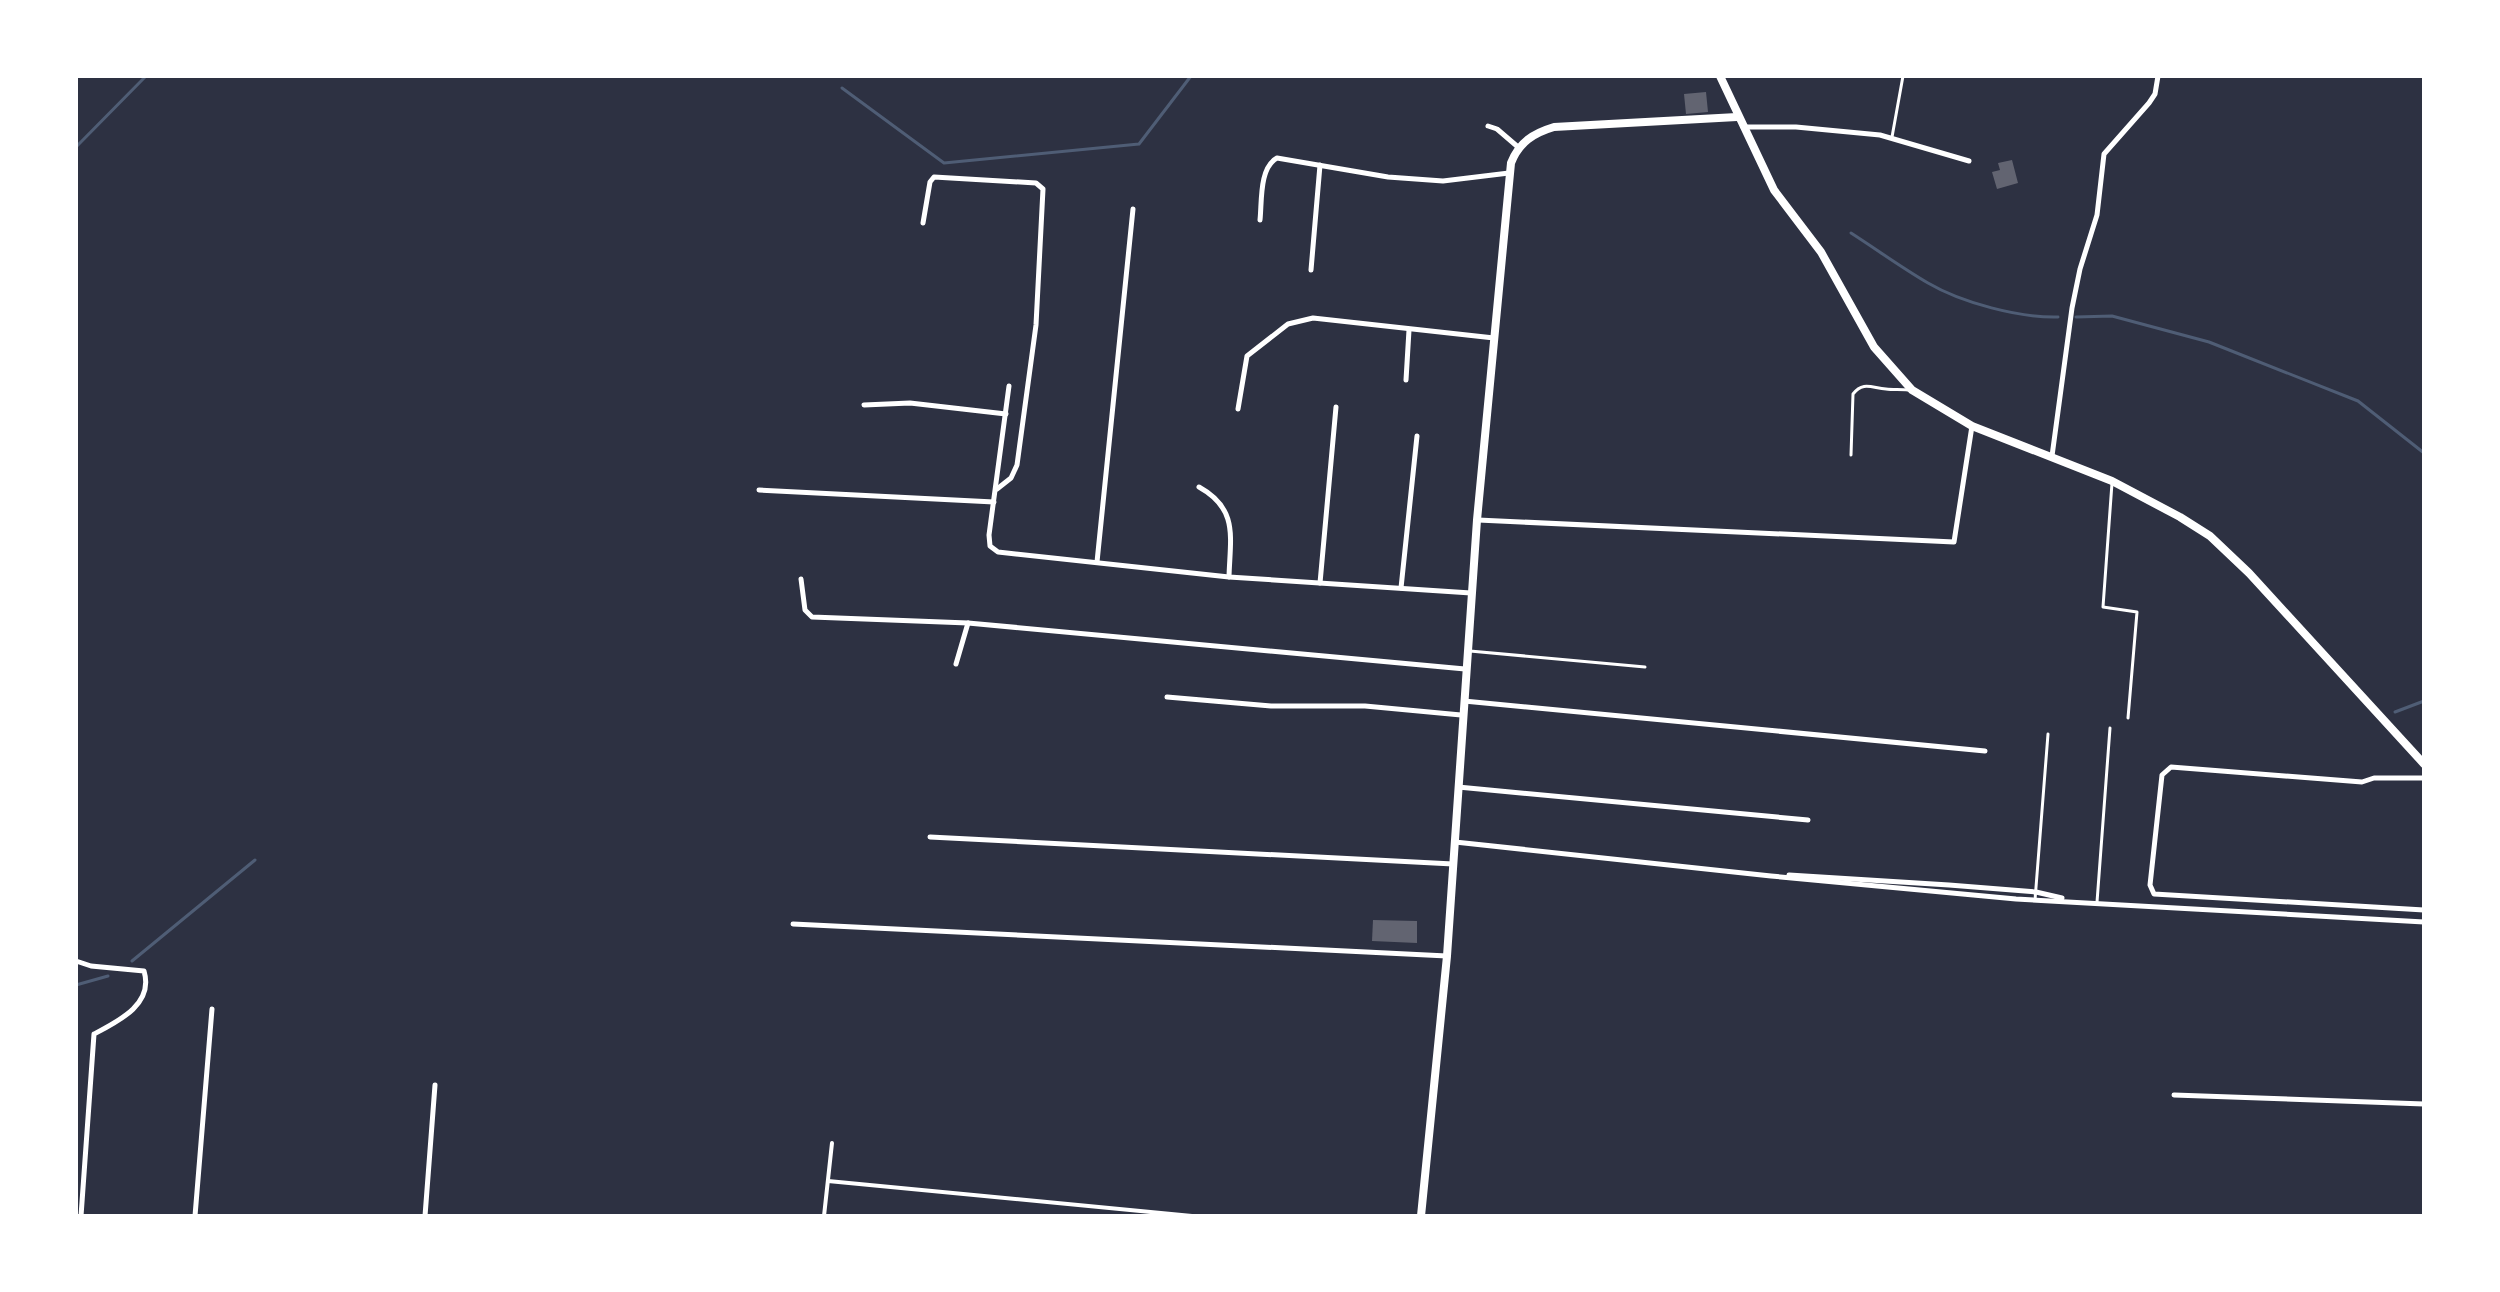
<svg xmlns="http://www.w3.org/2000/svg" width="2500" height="1292" font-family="'Asap Condensed',sans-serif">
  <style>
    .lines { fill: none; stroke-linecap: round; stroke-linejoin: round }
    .stream { stroke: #4f5d75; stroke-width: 3 }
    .building { fill: #626471 }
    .service { stroke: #fff; stroke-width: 3 }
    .pedestrian { stroke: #fff; stroke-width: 4 }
    .minor { stroke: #fff; stroke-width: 5 }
    .secondary { stroke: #fff; stroke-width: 8 }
  </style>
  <rect width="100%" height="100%" fill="#2d3142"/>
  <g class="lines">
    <g class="stream">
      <path d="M842,88L944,163L1139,144L1191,76"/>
      <path d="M76,147L146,76"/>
      <path d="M1851,233C1876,249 1902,268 1928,283C1962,303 2020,318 2058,317"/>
      <path d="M2076,317L2112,316L2209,342L2358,401L2424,453"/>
      <path d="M2395,712L2424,701"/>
      <path d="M132,961L255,860"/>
      <path d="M76,985L108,976"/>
    </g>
  </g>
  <g class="building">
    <path d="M1706,92L1708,112L1686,114L1684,94Z"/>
    <path d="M2012,160L2018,183L1997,189L1992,172L2000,170L1998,163Z"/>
    <path d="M1373,920L1417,921V943L1372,941Z"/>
  </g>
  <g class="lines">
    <g class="service">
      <path d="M1892,137L1903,76"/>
      <path d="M1851,455L1853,394C1863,381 1872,388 1886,389C1893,390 1901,389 1908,390"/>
      <path d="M2112,483L2103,607L2137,612L2128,718"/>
      <path d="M1470,651L1645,667"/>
      <path d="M2035,900L2048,734"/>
      <path d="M2097,902L2110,728"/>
    </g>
    <g class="pedestrian">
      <path d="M828,1181L1192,1216"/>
      <path d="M824,1216L832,1143"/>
    </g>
    <g class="minor">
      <path d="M1488,126L1497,129L1518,147"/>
      <path d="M1743,127H1796L1880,135L1969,161"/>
      <path d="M1260,220C1262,202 1259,168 1277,158L1388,177L1443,181L1509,173"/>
      <path d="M923,223L930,182L934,177L1036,183L1043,189L1036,325L1017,465L1011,478L997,489"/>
      <path d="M1311,270L1320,165"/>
      <path d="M1406,380L1409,330"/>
      <path d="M1009,386L989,535L990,546L998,552L1229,577L1471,593"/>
      <path d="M864,405L910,403L1006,414"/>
      <path d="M1238,409L1247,356L1288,324L1313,318L1494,338"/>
      <path d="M2052,456L2072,308L2080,269L2097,215L2104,154L2149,103L2155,94L2158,76"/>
      <path d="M1199,487C1239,509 1230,538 1229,577"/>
      <path d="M759,490L994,502"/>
      <path d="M1478,520L1954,542L1972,426"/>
      <path d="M1097,562L1133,209"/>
      <path d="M801,579L805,610L812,617L968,623L1465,669"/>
      <path d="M1320,583L1336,407"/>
      <path d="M1401,588L1417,436"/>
      <path d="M956,664L968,623"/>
      <path d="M1167,697L1271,706H1365L1461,715"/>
      <path d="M1464,701L1985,751"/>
      <path d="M2424,778H2374L2362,782L2171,767L2162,775L2150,885L2154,894L2424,910"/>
      <path d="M1458,787L1808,820"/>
      <path d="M930,837L1453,864"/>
      <path d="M1455,842L1771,876L2016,899L2424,922"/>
      <path d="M1789,875L1949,885L2036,892L2062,898"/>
      <path d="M793,924L1447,956"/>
      <path d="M76,961L91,966L144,971C154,1004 119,1021 94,1034L81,1216"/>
      <path d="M2174,1095L2424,1104"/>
      <path d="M195,1216L212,1009"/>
      <path d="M425,1216L435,1085"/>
    </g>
    <g class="secondary">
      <path d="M1720,76L1774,190L1821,252L1874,347L1912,390L1972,426L2112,481L2180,517L2210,536L2249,573L2424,764"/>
      <path d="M1421,1216L1447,956L1477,520L1511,163C1519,142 1534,133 1554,127L1737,117"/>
    </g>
  </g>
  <rect width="2500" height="1292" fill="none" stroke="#ffffff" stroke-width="156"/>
</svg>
